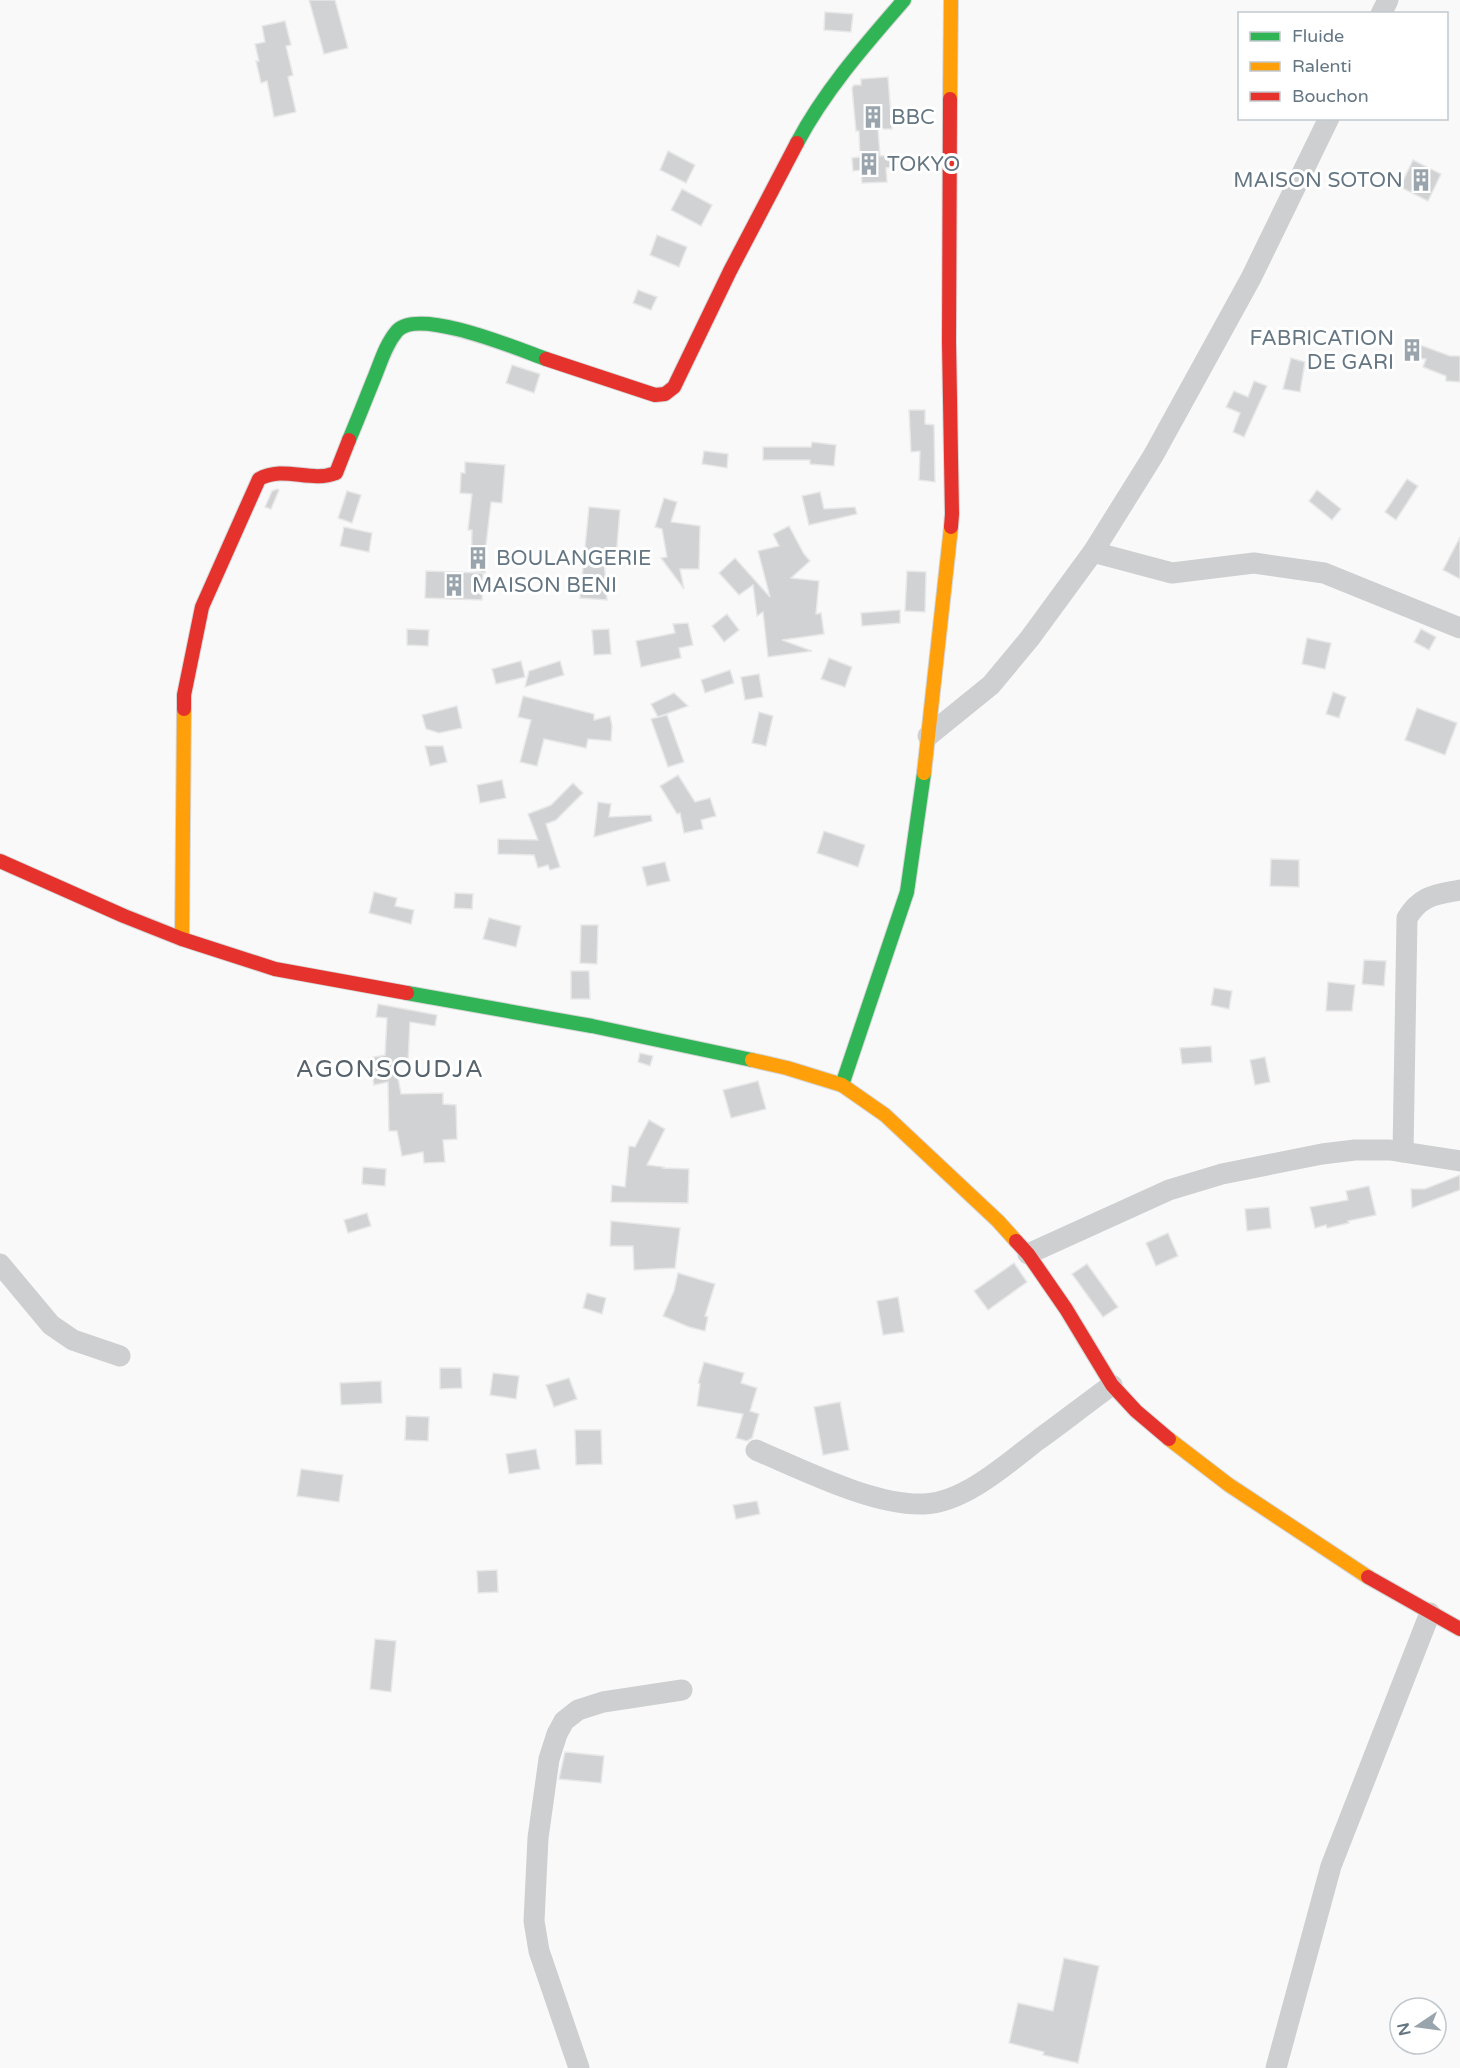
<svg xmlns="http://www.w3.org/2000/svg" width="1460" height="2068" font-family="'Varela Round',sans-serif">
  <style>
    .building { fill: #d0d2d3; stroke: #e8e8e8; stroke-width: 1.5 }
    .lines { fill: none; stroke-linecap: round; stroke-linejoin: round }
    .fast-casing { stroke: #d5d6d7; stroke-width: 16 }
    .slow-casing { stroke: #d5d6d7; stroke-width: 16 }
    .jam-casing { stroke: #d5d6d7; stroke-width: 16 }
    .street { stroke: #cecfd0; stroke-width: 21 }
    .fast { stroke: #30b455; stroke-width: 14 }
    .slow { stroke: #ff9f0a; stroke-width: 14 }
    .jam { stroke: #e5322d; stroke-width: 14 }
    .labels { text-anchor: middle; stroke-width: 6; stroke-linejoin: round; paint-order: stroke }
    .poi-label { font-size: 21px; fill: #657683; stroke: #fff; text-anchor: start }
    .quarter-label { font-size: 24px; letter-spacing: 1.5px; fill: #57646e; stroke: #fff }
  </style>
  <rect width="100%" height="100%" fill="#f9f9f9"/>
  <g class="building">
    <path d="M309,0H335L348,48L324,54Z"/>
    <path d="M825,12L853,14L851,32L824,30Z"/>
    <path d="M285,21L291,45L286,46L293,75L288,77L296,112L274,117L267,81L261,83L256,61H259L255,44L265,42L262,26Z"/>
    <path d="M888,77L892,129H878L880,156L897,155L898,167L886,168L887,182L862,183L861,170L853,171L852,158L860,157L859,131H856L852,88L854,85H861V79Z"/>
    <path d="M668,151L695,165L686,183L660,170Z"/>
    <path d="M1413,160L1441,174L1428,201L1400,187Z"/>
    <path d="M682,189L712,205L701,226L671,210Z"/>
    <path d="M657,235L687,247L679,267L650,255Z"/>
    <path d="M638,290L657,297L651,310L633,303Z"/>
    <path d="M1405,340L1420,342V345L1450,356H1460V382L1446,381V376L1423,367L1426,359L1404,358Z"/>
    <path d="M1291,358L1305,362L1300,392L1283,389Z"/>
    <path d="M512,365L540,374L534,393L506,383Z"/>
    <path d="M1254,381L1267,386L1244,437L1233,432L1240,413L1226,407L1234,391L1248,397Z"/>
    <path d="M909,410H925V424L934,425L935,482L919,480L920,451L911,452Z"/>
    <path d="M812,442L836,445L834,466L810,464V460H763V447H811Z"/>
    <path d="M704,451L728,454L727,468L702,464Z"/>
    <path d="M465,462L505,465L502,503L491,502L486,545L485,573L471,570L472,530H468L472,494L460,493L461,473H465Z"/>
    <path d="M1407,479L1418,486L1396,520L1385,512Z"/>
    <path d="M277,489L279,490L271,509L265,507L272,491Z"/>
    <path d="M1317,490L1341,509L1332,520L1309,501Z"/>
    <path d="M347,491L361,495L352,523L338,518Z"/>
    <path d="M820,492L824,509L855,507L857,514L809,525L802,496Z"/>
    <path d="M664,498L677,502L671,522L700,526L699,569H680L684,589L661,558L667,557L662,529L655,527Z"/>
    <path d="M589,507L620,510L616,557L604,559L607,600L580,598Z"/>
    <path d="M789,526L804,554L810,561L791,578L819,581L816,614L821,613L824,634L782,640L812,651L768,657L763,612L757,616L753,585L739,595L719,573L735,558L770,597L758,551L779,546L773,534Z"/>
    <path d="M344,527L372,533L369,552L340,546Z"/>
    <path d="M1460,537V579L1443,570Z"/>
    <path d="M426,571L483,573L482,600L425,598Z"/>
    <path d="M907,571L926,572L925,612L905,611Z"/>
    <path d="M900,610V623L862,626L861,613Z"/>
    <path d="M727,614L739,630L724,642L712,626Z"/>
    <path d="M688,623L693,645L679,648L681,658L641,667L636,641L675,633L673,624Z"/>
    <path d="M407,629L429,630L428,646L407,645Z"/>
    <path d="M609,629L611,654L594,655L592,630Z"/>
    <path d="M1421,629L1436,637L1429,650L1414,642Z"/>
    <path d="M1307,638L1331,643L1325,669L1302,664Z"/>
    <path d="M829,658L852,667L845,687L821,679Z"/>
    <path d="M521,661L525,677L496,684L492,669Z"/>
    <path d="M560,661L564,675L525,687L529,671Z"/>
    <path d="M730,670L734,683L705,693L701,680Z"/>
    <path d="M759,674L763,697L745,700L741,677Z"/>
    <path d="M1333,692L1346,697L1339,718L1326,714Z"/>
    <path d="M674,693L688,706L658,717L651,704Z"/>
    <path d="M523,696L594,714V720L610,716L612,726L611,741L588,739L586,748L544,739L537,766L520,762L531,720L518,717Z"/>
    <path d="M457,706L462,728L439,733L426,729L422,715Z"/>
    <path d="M1417,708L1457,723L1445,755L1405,740Z"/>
    <path d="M759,712L773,716L766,746L752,743Z"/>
    <path d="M667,715L684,762L668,767L651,719Z"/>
    <path d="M425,746H443L447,762L430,766Z"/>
    <path d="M678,775L695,802L710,798L716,816L701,820L703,829L684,833L680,813L677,814L660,786Z"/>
    <path d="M502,780L506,798L480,803L477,785Z"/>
    <path d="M573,783L583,793L556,820L546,824L560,867L550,870L548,865L538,868L534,855L498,854V839L538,840L528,814L551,805Z"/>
    <path d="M598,802L611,804L609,817L651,815L652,821L594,837Z"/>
    <path d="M824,831L865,845L858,867L817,853Z"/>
    <path d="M1271,859L1299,860V887L1270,886Z"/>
    <path d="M665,862L670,881L647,886L642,867Z"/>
    <path d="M374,892L397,898L395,906L414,910L411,924L369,913Z"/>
    <path d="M455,893L473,894L472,909L454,908Z"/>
    <path d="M489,918L521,926L516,947L483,939Z"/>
    <path d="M581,925H598L597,964L580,963Z"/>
    <path d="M1364,960L1386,961L1384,986L1362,984Z"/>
    <path d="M571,971H589L590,999H571Z"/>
    <path d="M1328,982L1355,985L1352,1011H1326Z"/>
    <path d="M1214,988L1232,991L1229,1009L1211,1005Z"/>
    <path d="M378,1004L437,1015L435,1026L410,1022L408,1062L395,1061L401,1094L443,1093V1104L456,1105L457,1139L443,1140L445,1162L424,1163L423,1152L402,1156L397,1131H389L388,1082L374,1085L369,1058L385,1055L387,1018L376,1017Z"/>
    <path d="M1211,1046L1212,1062L1182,1064L1180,1048Z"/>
    <path d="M640,1053L653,1056L650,1066L638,1062Z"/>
    <path d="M1265,1057L1270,1082L1255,1085L1250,1060Z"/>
    <path d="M758,1081L766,1109L731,1118L723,1090Z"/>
    <path d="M649,1120L665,1129L647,1165L664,1167L663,1168L689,1169L688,1203L611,1202L612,1185L625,1187L629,1146L635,1147Z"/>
    <path d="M363,1167L386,1169L385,1186L362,1184Z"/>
    <path d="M1460,1175V1190L1412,1208L1411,1189H1425Z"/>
    <path d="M1369,1186L1376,1215L1348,1221L1349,1223L1327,1228L1326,1225L1315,1228L1310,1207L1348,1200L1346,1191Z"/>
    <path d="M1269,1207L1271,1228L1247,1231L1245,1209Z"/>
    <path d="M367,1213L371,1226L348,1233L344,1220Z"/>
    <path d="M611,1221L680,1228L675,1268L634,1270L633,1246H610Z"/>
    <path d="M1168,1233L1178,1256L1156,1266L1146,1243Z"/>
    <path d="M1014,1263L1027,1282L988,1310L974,1291Z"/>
    <path d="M1087,1264L1118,1307L1103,1317L1072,1274Z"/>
    <path d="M678,1273L715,1284L705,1316L708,1317L705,1331L689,1327L663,1316L674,1291Z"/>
    <path d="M587,1293L606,1298L602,1314L583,1308Z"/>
    <path d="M898,1297L904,1332L883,1335L877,1301Z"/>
    <path d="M704,1362L744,1373L741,1383L757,1388L750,1411L759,1414L752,1438L747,1441L736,1438L743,1414L697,1406L700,1384L698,1383Z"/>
    <path d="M440,1368H461L462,1388L440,1389Z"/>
    <path d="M493,1373L519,1376L516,1399L490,1395Z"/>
    <path d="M569,1378L577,1399L554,1407L546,1385Z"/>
    <path d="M381,1381L382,1403L341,1405L340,1383Z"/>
    <path d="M840,1402L849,1450L823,1455L814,1407Z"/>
    <path d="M406,1416L429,1417L428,1441L405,1440Z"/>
    <path d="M575,1430H601L602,1464L576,1465Z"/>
    <path d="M536,1449L540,1469L509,1474L506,1454Z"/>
    <path d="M301,1469L343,1475L339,1502L297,1496Z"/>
    <path d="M757,1501L760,1514L736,1519L733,1505Z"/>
    <path d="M497,1570L498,1592L478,1593L477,1571Z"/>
    <path d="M375,1639L396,1641L391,1692L370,1689Z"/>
    <path d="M565,1752L604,1756L601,1783L559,1779Z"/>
    <path d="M1064,1958L1099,1966L1078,2063L1043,2055L1044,2052L1009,2043L1018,2003L1053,2011Z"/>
  </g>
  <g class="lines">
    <g class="fast-casing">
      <g id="fast">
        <path d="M797,143C825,90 865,45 904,0"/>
        <path d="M349,440C358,419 366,398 375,376C381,361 386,344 397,331C419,307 518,349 546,359"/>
        <path d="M407,993L592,1026L752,1060"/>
        <path d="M842,1085L907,892L924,773"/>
      </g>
    </g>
    <g class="slow-casing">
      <g id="slow">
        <path d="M950,99L951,0"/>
        <path d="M924,773L951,527"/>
        <path d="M182,939L184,709"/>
        <path d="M752,1060L787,1068L842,1085L885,1115L998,1221L1016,1241"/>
        <path d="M1169,1439L1229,1485L1368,1577"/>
      </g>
    </g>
    <g class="jam-casing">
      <g id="jam">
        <path d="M950,99L949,342L952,514L951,527"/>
        <path d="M546,359L655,395L665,394L674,387L730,271L797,143"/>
        <path d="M184,709V695L202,607L259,479C284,465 310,483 336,473L349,440"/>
        <path d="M0,861L124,916L182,939L275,969L407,993"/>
        <path d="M1016,1241L1028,1254L1066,1309L1112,1385L1136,1411L1169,1439"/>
        <path d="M1368,1577L1460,1629"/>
      </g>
    </g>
    <g class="street">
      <path d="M1381,14L1388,0"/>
      <path d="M1093,552L1172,573L1254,563L1324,573L1460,628"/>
      <path d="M928,736L991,685L1030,638L1093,552L1153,456L1251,278L1329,118"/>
      <path d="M1403,1152L1407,918C1421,895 1435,895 1460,890"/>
      <path d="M1028,1254L1169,1190L1222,1174L1322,1154L1355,1150H1390L1460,1161"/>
      <path d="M0,1264L51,1325L73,1340L120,1356"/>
      <path d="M756,1450C803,1470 874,1506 924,1504C964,1503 1008,1463 1038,1440C1063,1422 1087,1403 1112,1385"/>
      <path d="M579,2068L539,1951L534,1921L538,1838L549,1759L557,1734L564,1721L578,1710L603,1702L682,1690"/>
      <path d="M1276,2068L1331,1866L1430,1613"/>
    </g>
    <use href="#fast" class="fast"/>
    <use href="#slow" class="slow"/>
    <use href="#jam" class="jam"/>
  </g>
  <defs>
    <g id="building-bare" transform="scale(1.8)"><path d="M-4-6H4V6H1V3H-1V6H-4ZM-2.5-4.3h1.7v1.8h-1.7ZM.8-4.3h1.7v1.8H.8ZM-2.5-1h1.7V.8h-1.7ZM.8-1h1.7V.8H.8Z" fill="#99a4ac" stroke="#fff" stroke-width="2.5" paint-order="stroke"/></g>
  </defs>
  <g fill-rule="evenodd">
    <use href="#building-bare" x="873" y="117"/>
    <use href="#building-bare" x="869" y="164"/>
    <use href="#building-bare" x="1421" y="180"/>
    <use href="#building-bare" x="1412" y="350"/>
    <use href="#building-bare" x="478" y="558"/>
    <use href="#building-bare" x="454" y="585"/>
  </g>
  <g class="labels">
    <g class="poi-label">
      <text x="891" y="124">BBC</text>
      <text x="887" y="171">TOKYO</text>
      <text x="1403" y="187" text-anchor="end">MAISON SOTON</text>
      <text x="1394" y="345" text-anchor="end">FABRICATION<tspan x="1394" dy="24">DE GARI</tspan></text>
      <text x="496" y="565">BOULANGERIE</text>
      <text x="472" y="592">MAISON BENI</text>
    </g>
    <g class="quarter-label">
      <text x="390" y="1077">AGONSOUDJA</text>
    </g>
  </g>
  <rect x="1238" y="12" width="210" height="108" fill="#ffffff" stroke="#c1c8cd" stroke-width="1.5"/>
  <rect x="1250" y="32" width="30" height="9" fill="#30b455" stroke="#c1c8cd" stroke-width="1.5"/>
  <text x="1292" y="42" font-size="18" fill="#657683">Fluide</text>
  <rect x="1250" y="62" width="30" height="9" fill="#ff9f0a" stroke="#c1c8cd" stroke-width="1.5"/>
  <text x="1292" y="72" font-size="18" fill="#657683">Ralenti</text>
  <rect x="1250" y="92" width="30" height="9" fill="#e5322d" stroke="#c1c8cd" stroke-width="1.5"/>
  <text x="1292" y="102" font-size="18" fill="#657683">Bouchon</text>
  <g transform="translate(1418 2026) rotate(257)"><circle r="28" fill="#ffffff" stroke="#c1c8cd" stroke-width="1.5"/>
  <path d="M0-4.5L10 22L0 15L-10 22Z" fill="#99a4ac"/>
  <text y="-9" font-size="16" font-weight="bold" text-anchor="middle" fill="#657683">N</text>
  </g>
</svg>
